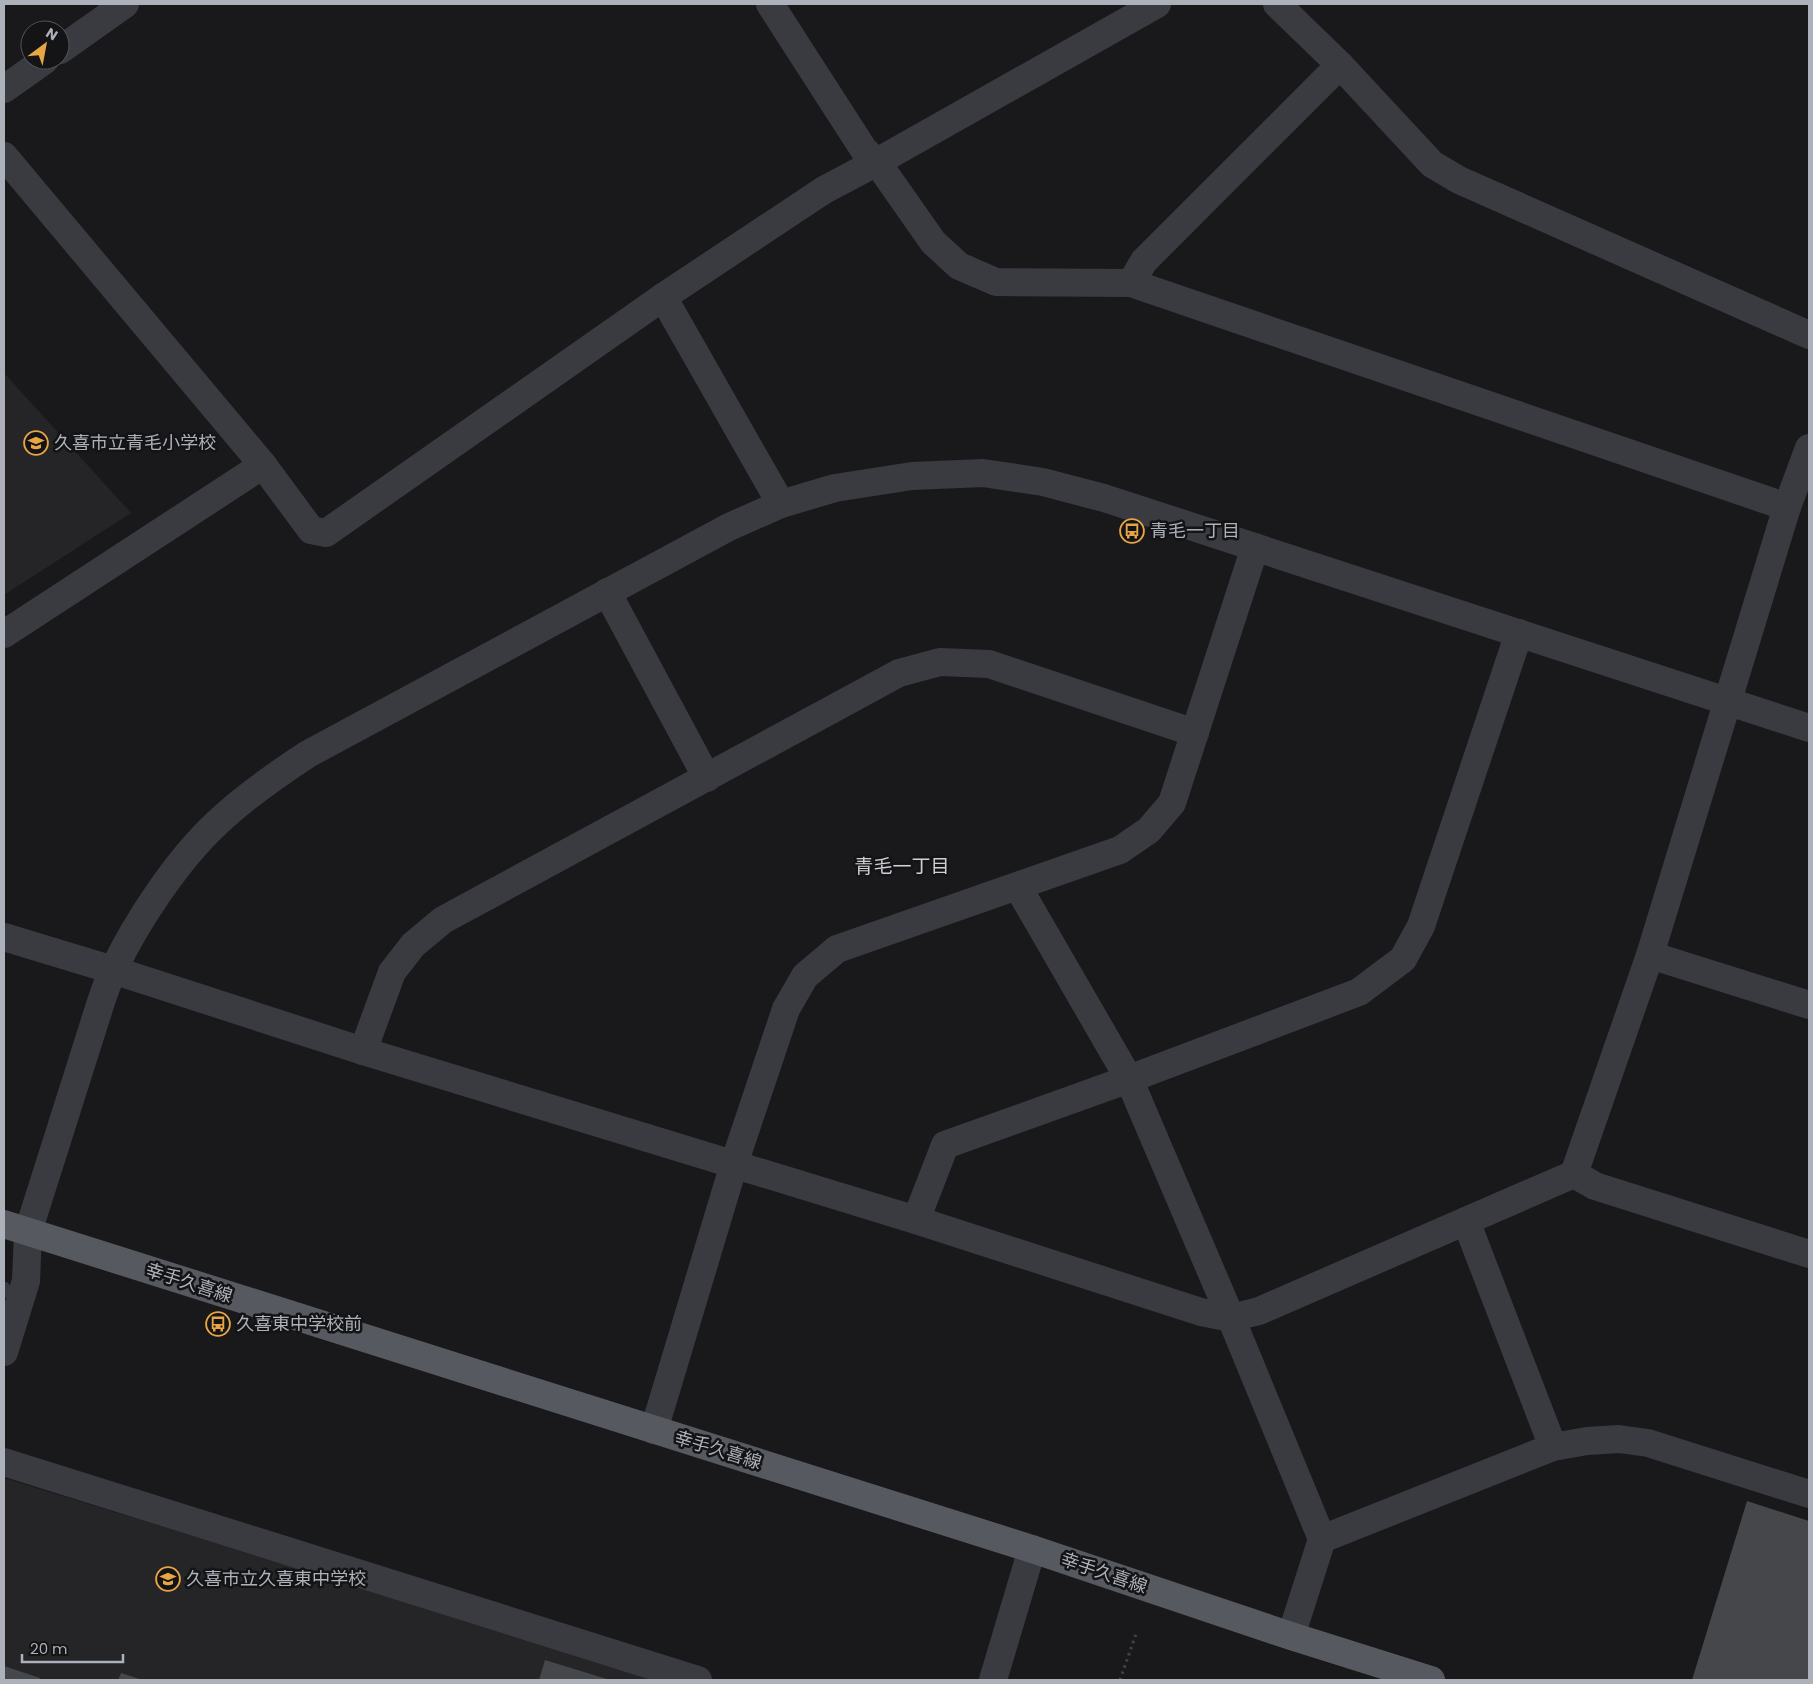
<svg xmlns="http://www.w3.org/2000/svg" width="1813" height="1684" font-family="Poppins,'Noto Sans JP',sans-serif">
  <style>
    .built { fill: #252528 }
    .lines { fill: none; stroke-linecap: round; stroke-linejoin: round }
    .stream { stroke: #313b40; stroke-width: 10 }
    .building { fill: #46474b }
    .path { stroke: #404247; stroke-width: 3; stroke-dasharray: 2.5 4; stroke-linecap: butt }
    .minor { stroke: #3a3b40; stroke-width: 28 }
    .major { stroke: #56595f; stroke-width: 28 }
    .labels { text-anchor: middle; stroke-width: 5; stroke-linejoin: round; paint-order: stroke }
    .poi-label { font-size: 18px; fill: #acb1ba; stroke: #141416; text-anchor: start }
    .street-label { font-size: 18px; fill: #acb1ba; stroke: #141416 }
    .neighbourhood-label { font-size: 19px; fill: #cdd0d6; stroke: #141416 }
  </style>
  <rect width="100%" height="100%" fill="#19191b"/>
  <g class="built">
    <path d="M4,373L131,513L4,595Z"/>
    <path d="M4,1478L662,1680H4Z"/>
  </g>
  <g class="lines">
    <path class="stream" d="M4,1293L5,1287"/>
  </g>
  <g class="building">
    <path d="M1747,1501L1809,1521V1680H1692Z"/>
    <path d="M545,1660L610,1680H539Z"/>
    <path d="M4,1666L40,1678L39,1680H4Z"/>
    <path d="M121,1673L143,1680H118Z"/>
  </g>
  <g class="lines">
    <path class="path" d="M1120,1680L1137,1631"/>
    <g class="minor">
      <path d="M770,4L864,150L877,162L933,242L959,266L996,282L1131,283L1787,507"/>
      <path d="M1277,4L1340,65L1432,164L1459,180L1809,335"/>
      <path d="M60,50L125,4"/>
      <path d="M4,89L45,60"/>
      <path d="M4,156L263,465L311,530L326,533L663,297L824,190L877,162L1157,4"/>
      <path d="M1131,283L1144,261L1340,65"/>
      <path d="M663,297L781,504"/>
      <path d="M607,592L707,778"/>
      <path d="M4,634L263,465"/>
      <path d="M1018,887L1129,1079L1231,1318L1322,1539"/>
      <path d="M4,937L113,970L363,1051L916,1220L1201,1312L1231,1318L1259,1311L1574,1174L1595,1186L1809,1254"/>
      <path d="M1650,955L1809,1005"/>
      <path d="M363,1051L392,972L413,945L443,920L899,673L940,662L989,664L1195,733"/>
      <path d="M1574,1174L1650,955L1787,507L1809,448"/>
      <path d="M916,1220L945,1145L1129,1079L1359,992L1403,959L1421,926L1519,633"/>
      <path d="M1466,1221L1553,1447"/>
      <path d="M4,1352L26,1281L28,1232L100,1005C104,993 108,980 114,969C136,922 178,859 217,823C244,797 276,775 308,754L729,527L781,504L835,488L912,476L983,473L1043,482L1104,498L1809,728"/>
      <path d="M654,1430L734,1164L786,1009L805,976L837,949L1120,850L1149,830L1172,803L1255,547"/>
      <path d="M4,1462L698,1680"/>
      <path d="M1291,1636L1322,1539L1553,1447L1587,1441L1619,1439L1648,1443L1809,1494"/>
      <path d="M993,1680L1032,1549"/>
    </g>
    <path class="major" d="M4,1224L1032,1549L1291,1636L1431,1680"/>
  </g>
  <defs>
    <g id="school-ring" transform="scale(1.25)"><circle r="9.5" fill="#141416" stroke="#e8a544" stroke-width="1.5"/><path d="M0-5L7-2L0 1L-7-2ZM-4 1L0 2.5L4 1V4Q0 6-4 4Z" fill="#e8a544"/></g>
    <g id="bus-ring" transform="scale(1.25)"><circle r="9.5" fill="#141416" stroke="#e8a544" stroke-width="1.5"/><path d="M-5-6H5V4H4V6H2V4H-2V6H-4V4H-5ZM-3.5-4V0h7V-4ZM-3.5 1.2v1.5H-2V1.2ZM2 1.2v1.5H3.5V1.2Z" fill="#e8a544"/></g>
  </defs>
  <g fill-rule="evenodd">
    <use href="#school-ring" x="36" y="443"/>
    <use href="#bus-ring" x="1132" y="531"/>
    <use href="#bus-ring" x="218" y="1324"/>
    <use href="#school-ring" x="168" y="1579"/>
  </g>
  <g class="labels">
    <g class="poi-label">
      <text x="54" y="449">久喜市立青毛小学校</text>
      <text x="1150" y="537">青毛一丁目</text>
      <text x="236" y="1330">久喜東中学校前</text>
      <text x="186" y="1585">久喜市立久喜東中学校</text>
    </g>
    <g class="street-label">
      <text transform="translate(189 1283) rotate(18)" y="6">幸手久喜線</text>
      <text transform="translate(718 1450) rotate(17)" y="6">幸手久喜線</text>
      <text transform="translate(1104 1573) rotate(19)" y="6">幸手久喜線</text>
    </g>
    <g class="neighbourhood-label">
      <text x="902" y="873">青毛一丁目</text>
    </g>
  </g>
  <rect width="1813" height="1684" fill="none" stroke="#acb1ba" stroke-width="10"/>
  <g transform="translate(45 45) rotate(32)"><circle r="24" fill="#141416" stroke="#515358"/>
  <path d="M0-4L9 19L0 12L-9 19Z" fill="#e8a544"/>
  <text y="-8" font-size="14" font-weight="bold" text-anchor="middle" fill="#acb1ba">N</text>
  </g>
  <path d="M22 1654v8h101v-8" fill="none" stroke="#acb1ba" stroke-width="2.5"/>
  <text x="30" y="1654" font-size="15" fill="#acb1ba" stroke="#141416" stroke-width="4" paint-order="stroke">20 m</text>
</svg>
